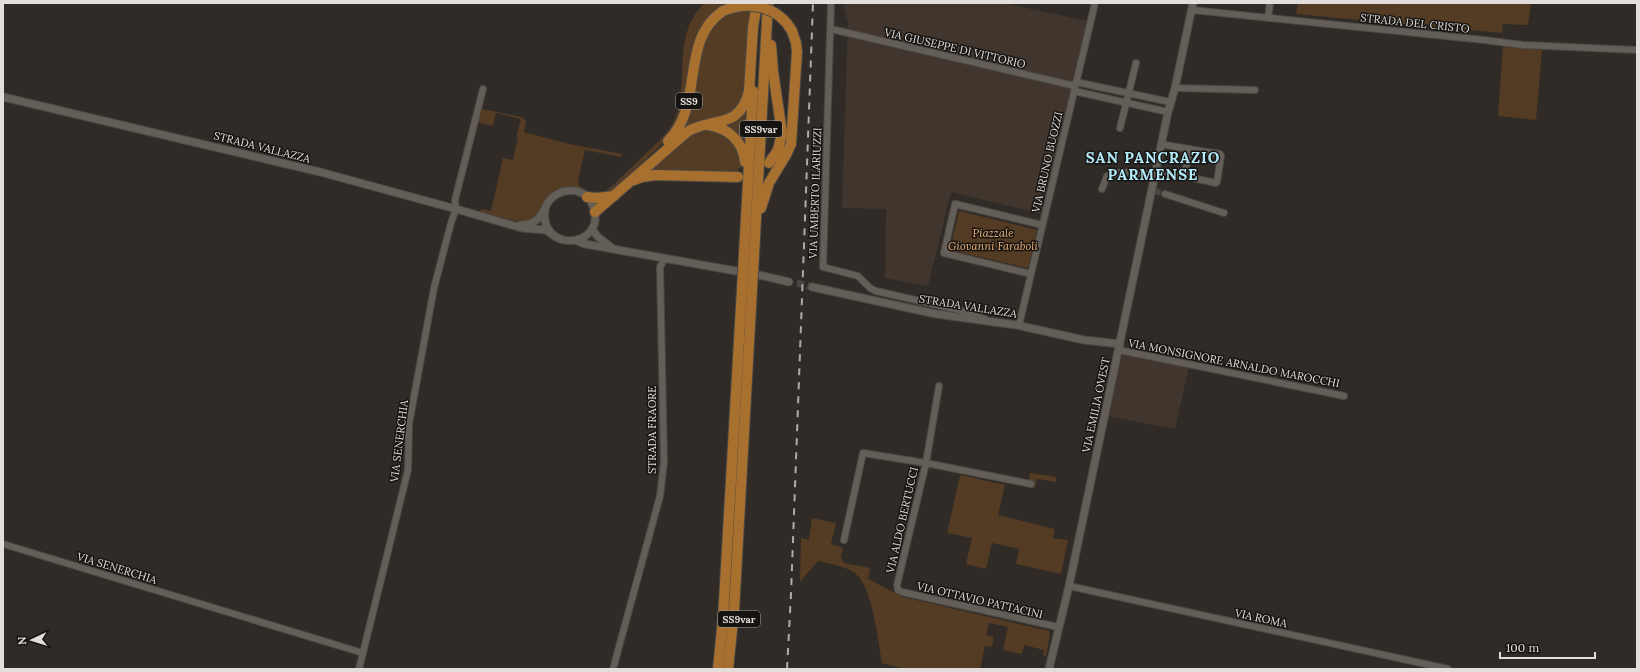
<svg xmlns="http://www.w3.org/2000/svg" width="1640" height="672" font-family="Lora,serif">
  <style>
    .built { fill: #40362d }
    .green { fill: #533b24 }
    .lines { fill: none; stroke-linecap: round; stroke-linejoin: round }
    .minor-tunnel { stroke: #4b4641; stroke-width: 6; stroke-dasharray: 6 3; stroke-linecap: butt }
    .tertiary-tunnel { stroke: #4b4641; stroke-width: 7; stroke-dasharray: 7 3.5; stroke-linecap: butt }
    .minor-casing { stroke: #4c4844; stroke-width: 8 }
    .tertiary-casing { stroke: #4c4844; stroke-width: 9 }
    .trunk-casing { stroke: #4c4844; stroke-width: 12 }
    .minor { stroke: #645e58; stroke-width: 6 }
    .tertiary { stroke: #645e58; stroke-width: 7 }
    .trunk { stroke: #a8702e; stroke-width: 10 }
    .rail { stroke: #afaca8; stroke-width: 2; stroke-dasharray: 7 7; stroke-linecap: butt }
    .trunk-bridge-casing { stroke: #4c4844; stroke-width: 12; stroke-linecap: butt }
    .trunk-bridge { stroke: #a8702e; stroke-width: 10 }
    .labels { text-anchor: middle; stroke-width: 3; stroke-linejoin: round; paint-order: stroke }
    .shield { fill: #161412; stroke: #a4a19f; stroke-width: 1 }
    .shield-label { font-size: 10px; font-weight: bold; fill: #e1dedb }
    .street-label { font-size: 11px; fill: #e1dedb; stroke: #161412 }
    .park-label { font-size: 11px; font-style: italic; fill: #f4b577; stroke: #161412 }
    .district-label { font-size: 15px; font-weight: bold; letter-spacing: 1px; fill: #b3ebfa; stroke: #161412 }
  </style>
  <rect width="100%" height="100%" fill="#302b26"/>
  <g class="built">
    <path d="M843,3H1003L1087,21L1042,214L951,192L928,286L885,278L886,209L842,208L848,23Z"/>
    <path d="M1123,350L1189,367L1175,429L1108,416Z"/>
  </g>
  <g class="green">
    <path d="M705,3H729L721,7L713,14L684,109L664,142L613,191L602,197L568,187L531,220L519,222L481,212V209L491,211L503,158L513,160L518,137H516L521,119L496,113L493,126L476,122L479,108L521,117L526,121L524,132L569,144L622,154L621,157L585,150L578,180L579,185C587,191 595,196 605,192C616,183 626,172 637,162C651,148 669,135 676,116C690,79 671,34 705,3Z"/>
    <path d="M1298,3H1531L1528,25L1503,24L1502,33L1296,14Z"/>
    <path d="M751,8L746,93L733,113L700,122L684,128L691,109L702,46L706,35L724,14Z"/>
    <path d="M1503,46L1542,50L1536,120L1498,116Z"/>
    <path d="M747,108L745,141H743L723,125Z"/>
    <path d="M705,130C713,130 723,133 730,138C736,142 742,160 742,167L738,169V174L651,172V170C667,156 684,135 705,130Z"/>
    <path d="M959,211L1037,230L1028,268L950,250Z"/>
    <path d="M1030,473L1056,477V482L1037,479L1035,487L1033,488L1028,487Z"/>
    <path d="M961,475L1005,485L998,515L1055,529L1053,538L1068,540L1061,574L1016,564L1019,549L992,543L986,569L966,564L972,538L947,533L960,476Z"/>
    <path d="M812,518L836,523L831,544L843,548L841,557L844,563L870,568L868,579L903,597L1049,631L1050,635L1046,656H1043L1044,650L1024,645L1022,654L1003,650L1008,627L989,623L986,635L994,637L992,647L985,646L980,669H904L882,663C878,641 873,592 858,576C848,566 831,564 818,561L800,582L801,538L809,540Z"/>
  </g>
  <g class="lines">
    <path class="minor-tunnel" d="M1155,191L1165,194"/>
    <path class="tertiary-tunnel" d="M797,283L812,287"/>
    <g class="minor-casing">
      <g id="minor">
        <path d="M831,3L823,267L858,276L870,288L876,291L959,310L985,319"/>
        <path d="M1192,10L1484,40L1523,45L1637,50"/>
        <path d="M1268,18L1270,3"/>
        <path d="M831,29L1075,86"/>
        <path d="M1076,82L1170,102"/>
        <path d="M1175,88L1255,90"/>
        <path d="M1074,91L1168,112"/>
        <path d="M1120,128L1136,63"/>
        <path d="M1161,144C1181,148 1200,151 1220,154L1221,156L1217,182L1216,183L1184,176L1190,149"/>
        <path d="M1156,170L1184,176"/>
        <path d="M1102,189L1107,176L1121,172L1155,175"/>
        <path d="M1165,194L1224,213"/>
        <path d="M1031,274L944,253L955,204L1042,225"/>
        <path d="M1019,325L1095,3"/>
        <path d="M1119,350L1344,396"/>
        <path d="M939,386L926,463L1031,484"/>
        <path d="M844,540L863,453L926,463L897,585L898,590L902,592L1058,627"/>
        <path d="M3,544L363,653"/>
        <path d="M1069,586L1448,669"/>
        <path d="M359,669L408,470L409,424L434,288L451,223L456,209L455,200L483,89"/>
        <path d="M613,669L660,496L664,462L660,267L665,258"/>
      </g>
    </g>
    <g class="tertiary-casing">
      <g id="tertiary">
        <path d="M3,97L320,172L456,209L522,228L546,230L553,235"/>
        <path d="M520,225C525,225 531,224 535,221C541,218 544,210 547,204C554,192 570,187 582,193C589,197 594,205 595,213C600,249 539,252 545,209"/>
        <path d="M592,229L598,237L612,248"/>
        <path d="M577,241L585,244L736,271"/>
        <path d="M759,275L789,282"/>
        <path d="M812,287L936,314L1016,325L1084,340L1120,344"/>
        <path d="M1049,669L1069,586L1168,112L1175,88L1193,3"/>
      </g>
    </g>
    <g class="trunk-casing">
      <g id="trunk">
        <path d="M708,125C728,128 743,141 745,162"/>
        <path d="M668,141C705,105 679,40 723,11"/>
        <path d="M769,163L778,150L782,133L773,71L771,45"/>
        <path d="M634,180L642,177L655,175L738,177"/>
        <path d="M587,197L597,198L614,196"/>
        <path d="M761,208L769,183L786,155L791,144L797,52L796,43L792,31"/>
        <path d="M595,212L687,132C713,116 739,131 749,91L753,27L757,3"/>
        <path d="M744,254L753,91"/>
        <path d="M754,255L768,3"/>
        <path d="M718,669L723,619L742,289"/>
        <path d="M728,669L734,611L752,289"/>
      </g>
    </g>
    <use href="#minor" class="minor"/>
    <use href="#tertiary" class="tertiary"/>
    <use href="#trunk" class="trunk"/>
    <path class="rail" d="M787,669L791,594L813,3"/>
    <g class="trunk-bridge-casing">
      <g id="trunk-bridge">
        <path d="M723,11C748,0 778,6 792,31"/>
        <path d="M742,289L744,254"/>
        <path d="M752,289L754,255"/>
      </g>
    </g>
    <use href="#trunk-bridge" class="trunk-bridge"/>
  </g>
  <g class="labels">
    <g class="shield">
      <rect x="676" y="93" width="26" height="16" rx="3"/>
      <rect x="740" y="121" width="42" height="16" rx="3"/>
      <rect x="718" y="611" width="42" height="16" rx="3"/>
    </g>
    <g class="shield-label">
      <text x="689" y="105">SS9</text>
      <text x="761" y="133">SS9var</text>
      <text x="739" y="623">SS9var</text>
    </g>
    <g class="street-label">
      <text transform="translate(1415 23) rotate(6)" y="4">STRADA DEL CRISTO</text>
      <text transform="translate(955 48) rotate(13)" y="4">VIA GIUSEPPE DI VITTORIO</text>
      <text transform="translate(262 147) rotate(14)" y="4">STRADA VALLAZZA</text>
      <text transform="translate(1047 162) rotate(-77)" y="4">VIA BRUNO BUOZZI</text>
      <text transform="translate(815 193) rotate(-88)" y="4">VIA UMBERTO ILARIUZZI</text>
      <text transform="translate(968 306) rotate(9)" y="4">STRADA VALLAZZA</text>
      <text transform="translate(1234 363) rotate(11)" y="4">VIA MONSIGNORE ARNALDO MAROCCHI</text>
      <text transform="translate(1096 405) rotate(-78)" y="4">VIA EMILIA OVEST</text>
      <text transform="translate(652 430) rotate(-90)" y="4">STRADA FRAORE</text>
      <text transform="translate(399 441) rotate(-83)" y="4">VIA SENERCHIA</text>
      <text transform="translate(902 520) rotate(-77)" y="4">VIA ALDO BERTUCCI</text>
      <text transform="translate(117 568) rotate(17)" y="4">VIA SENERCHIA</text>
      <text transform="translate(980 600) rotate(13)" y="4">VIA OTTAVIO PATTACINI</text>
      <text transform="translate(1261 618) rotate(12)" y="4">VIA ROMA</text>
    </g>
    <g class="park-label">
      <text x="993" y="237">Piazzale<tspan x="993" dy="13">Giovanni Faraboli</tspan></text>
    </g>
    <g class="district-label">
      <text x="1153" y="163">SAN PANCRAZIO<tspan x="1153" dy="17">PARMENSE</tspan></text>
    </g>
  </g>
  <rect width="1640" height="672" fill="none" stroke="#e1dedb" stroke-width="8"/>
  <g transform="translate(32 640) rotate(266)" stroke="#161412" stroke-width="3" paint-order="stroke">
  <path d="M0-3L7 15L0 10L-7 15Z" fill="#e1dedb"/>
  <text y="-6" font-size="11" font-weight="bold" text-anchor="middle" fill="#e1dedb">N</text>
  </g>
  <path d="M1500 652v6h95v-6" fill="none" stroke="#e1dedb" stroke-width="2"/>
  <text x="1506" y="652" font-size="12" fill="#e1dedb" stroke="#161412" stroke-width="3" paint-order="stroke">100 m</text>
</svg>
